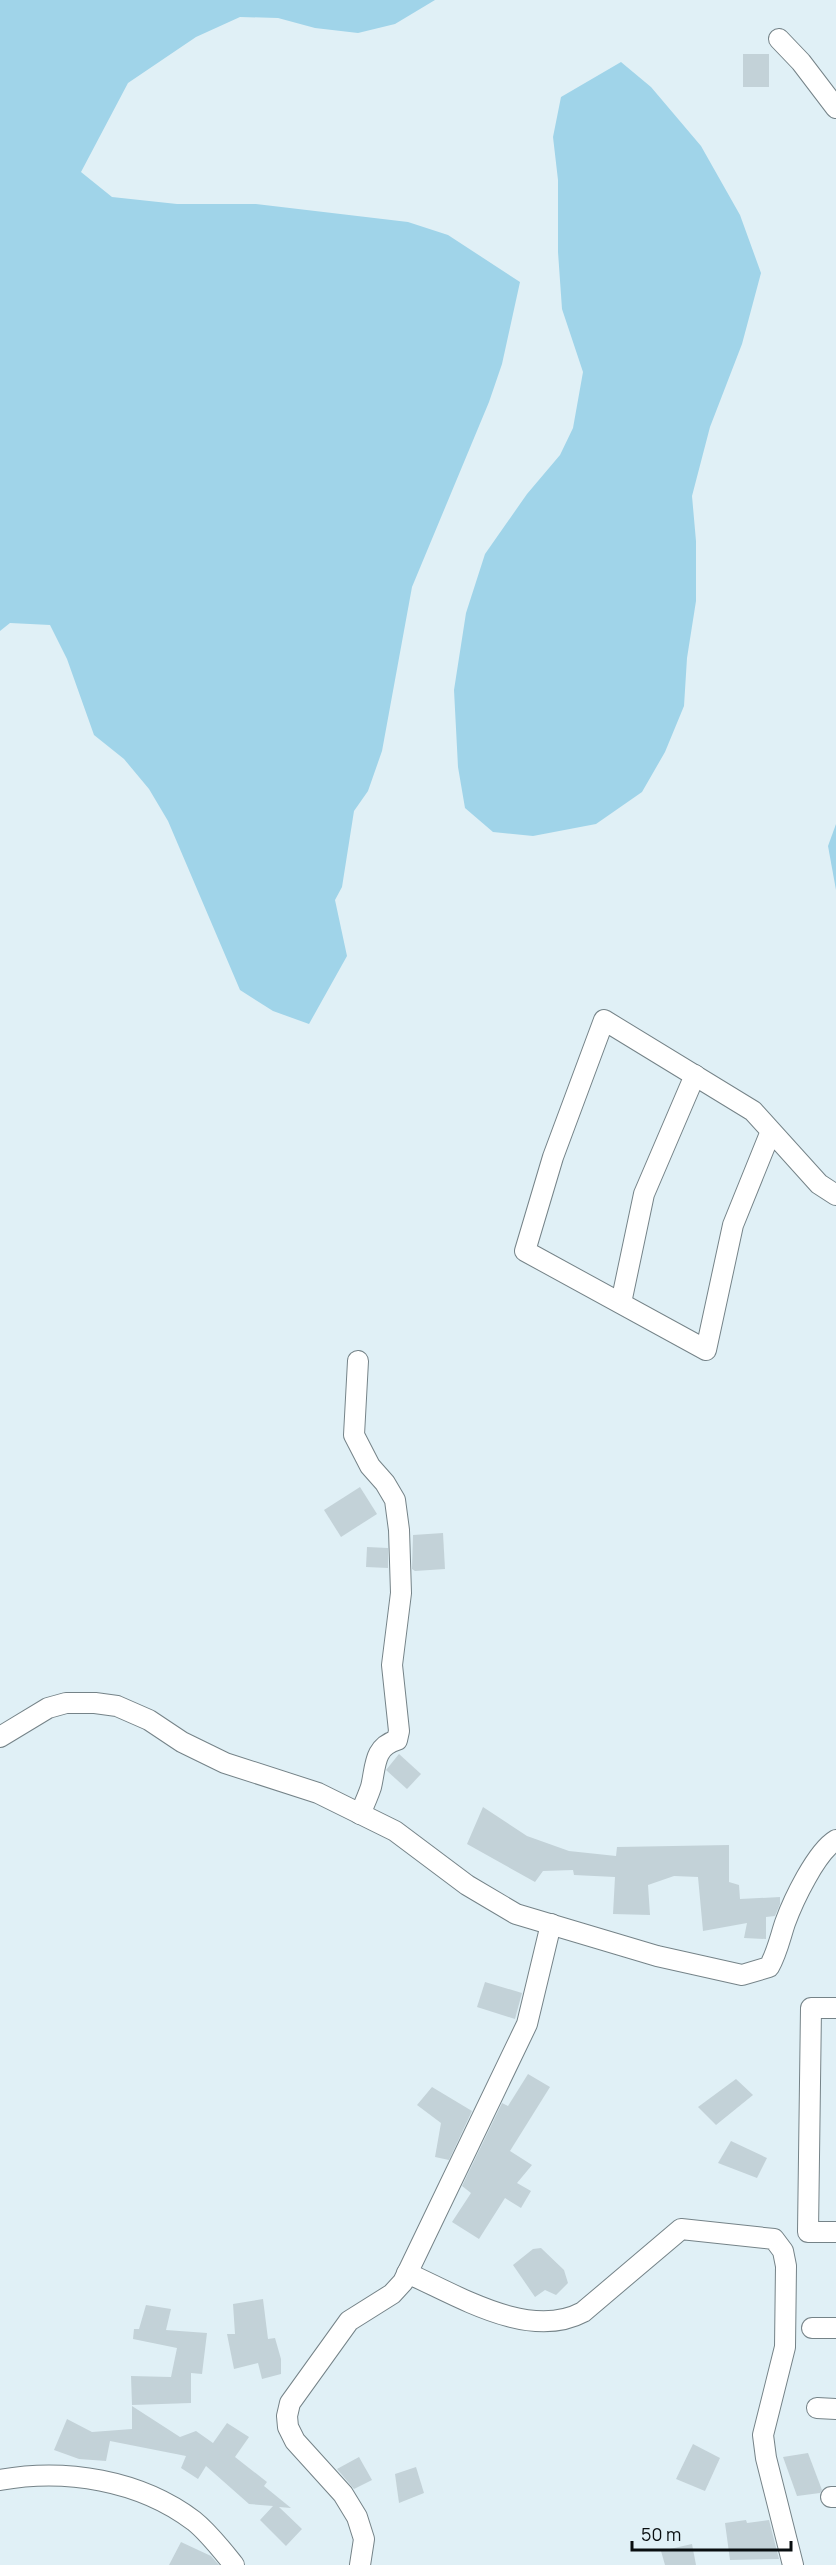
<svg xmlns="http://www.w3.org/2000/svg" width="836" height="2565" font-family="Manrope,sans-serif">
  <style>
    .green { fill: #a0d4e9 }
    .building { fill: #c3d2d8 }
    .lines { fill: none; stroke-linecap: round; stroke-linejoin: round }
    .street-casing { stroke: #758388; stroke-width: 22 }
    .street { stroke: #fff; stroke-width: 20 }
  </style>
  <rect width="100%" height="100%" fill="#e0f0f6"/>
  <g class="green">
    <path d="M0,0H435L395,24L358,33L315,28L278,18L240,17L196,37L128,83L81,172L112,197L177,204H256L408,222L448,235L520,282L502,364L489,402L412,587L382,751L368,791L354,811L342,887L335,900L347,956L309,1024L273,1011L240,990L168,821L149,789L124,759L94,735L67,659L50,625L10,623L0,631Z"/>
    <path d="M621,62L651,87L701,146L740,215L761,273L742,344L710,427L692,496L696,541V601L687,658L684,706L665,752L642,792L596,824L533,836L493,832L465,808L458,767L454,690L466,613L485,554L527,494L560,455L573,428L583,372L562,309L558,252V180L553,137L561,97Z"/>
    <path d="M836,824V890L828,846Z"/>
  </g>
  <g class="building">
    <rect x="743" y="54" width="26" height="33"/>
    <path d="M360,1487L377,1514L341,1537L324,1510Z"/>
    <path d="M443,1533L445,1569L415,1571L412,1569L413,1535Z"/>
    <path d="M367,1547L388,1548V1568L366,1567Z"/>
    <path d="M399,1754L421,1774L407,1789L386,1770Z"/>
    <path d="M483,1807L527,1836L569,1851L616,1856L617,1847L729,1845V1882L739,1885L740,1899L780,1897V1904L775,1916L766,1917V1939L744,1938L747,1923L703,1931L698,1877L674,1876L648,1885L650,1915L613,1914L615,1877L574,1875L573,1870L543,1871L535,1882L467,1844Z"/>
    <path d="M485,1982L522,1993L515,2019L477,2007Z"/>
    <path d="M528,2074L550,2087L510,2151L532,2165L517,2183L531,2191L521,2208L505,2198L479,2239L452,2222L471,2193L462,2186L502,2103L508,2106Z"/>
    <path d="M736,2079L753,2095L716,2125L698,2107Z"/>
    <path d="M432,2087L472,2111L449,2160L435,2157L441,2123L417,2105Z"/>
    <path d="M731,2141L767,2158L757,2178L718,2163Z"/>
    <path d="M541,2248L564,2270L568,2283L556,2295L545,2290L535,2297L513,2265L533,2249Z"/>
    <path d="M263,2299L268,2339L275,2338L281,2359V2374L262,2379L258,2363L234,2369L227,2334H235L233,2304Z"/>
    <path d="M146,2305L171,2309L166,2330L207,2333L202,2374L191,2373V2403L132,2405L131,2376L171,2377L177,2348L133,2339L134,2329H139Z"/>
    <path d="M132,2406L180,2437L196,2431L213,2443L227,2423L249,2437L235,2457L267,2482L264,2486L291,2508L279,2507L302,2529L286,2546L260,2520L273,2506L249,2504L206,2466L198,2479L181,2468L186,2456L110,2441L106,2461L79,2459L54,2450L67,2419L92,2432L132,2429Z"/>
    <path d="M693,2444L720,2458L705,2491L676,2479Z"/>
    <path d="M808,2453L822,2490L820,2493L797,2496L783,2457Z"/>
    <path d="M359,2457L372,2480L354,2489L337,2469Z"/>
    <path d="M416,2467L424,2493L399,2503L395,2474Z"/>
    <path d="M746,2520L747,2523L769,2520L779,2559L730,2560L725,2523Z"/>
    <path d="M181,2542L211,2556L219,2565H169Z"/>
    <path d="M692,2544L696,2565H665L661,2551Z"/>
  </g>
  <g class="lines">
    <g class="street-casing">
      <g id="street">
        <path d="M779,39L801,62L836,108"/>
        <path d="M771,1131L733,1225L706,1350L525,1251L553,1157L604,1020L753,1111L819,1184L836,1195"/>
        <path d="M621,1303L644,1194L695,1075"/>
        <path d="M358,1361L354,1435L370,1466L385,1483L395,1500L399,1530L401,1593L392,1665L399,1731L397,1740C373,1747 376,1767 371,1787C368,1796 364,1805 360,1814"/>
        <path d="M0,1737L48,1708L66,1703H95L117,1706L149,1720L182,1742L225,1763L318,1793L395,1831L467,1885L516,1914L657,1956L742,1975L769,1967C777,1953 780,1938 785,1923C793,1901 816,1852 836,1840"/>
        <path d="M836,2008H811L808,2232H836"/>
        <path d="M407,2273C457,2295 529,2341 583,2312L681,2229L774,2239L783,2251L786,2266L785,2347L763,2435L766,2458L793,2565"/>
        <path d="M812,2328H836"/>
        <path d="M817,2408L836,2409"/>
        <path d="M0,2480C65,2468 140,2480 194,2521C209,2533 222,2550 234,2565"/>
        <path d="M831,2497H836"/>
        <path d="M360,2565L364,2539L357,2517L343,2494L295,2441L288,2427L287,2416L290,2403L349,2321L392,2294L403,2282L527,2024L551,1924"/>
      </g>
    </g>
    <use href="#street" class="street"/>
  </g>
  <path d="M632 2541v9h159v-9" fill="none" stroke="#090e10" stroke-width="3"/>
  <text x="641" y="2541" font-size="18" fill="#090e10" stroke="#e0f0f6" stroke-width="4.5" paint-order="stroke">50 m</text>
</svg>
